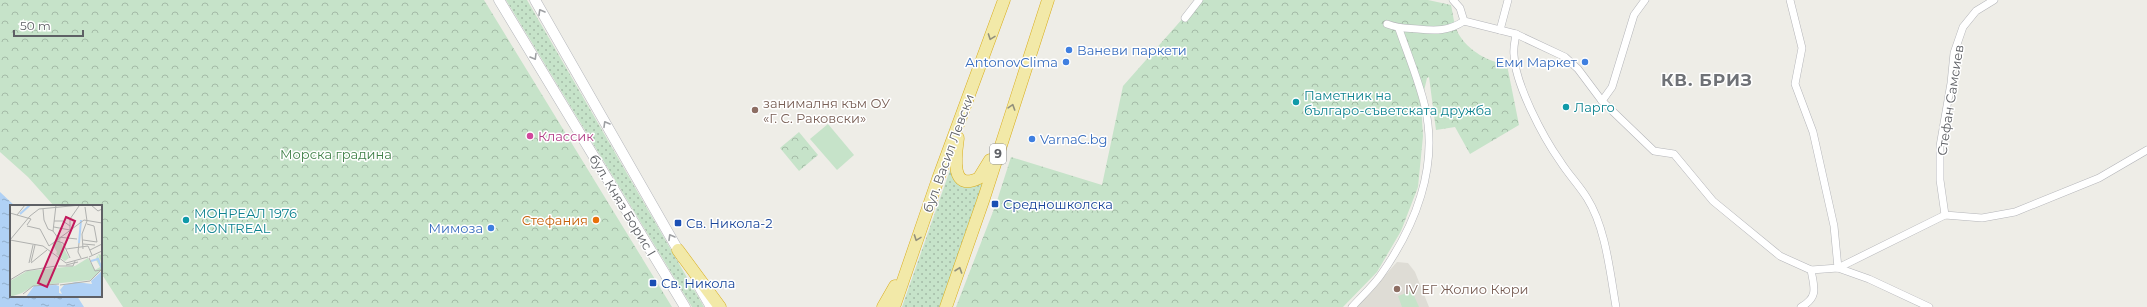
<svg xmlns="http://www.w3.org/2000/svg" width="2147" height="307" font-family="Montserrat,sans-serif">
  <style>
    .education { fill: #dedcd5 }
    .grass { fill: url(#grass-dots) }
    .forest { fill: url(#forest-crowns) }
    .pitch { fill: #c6e3c9 }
    .water { fill: url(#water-ripples) }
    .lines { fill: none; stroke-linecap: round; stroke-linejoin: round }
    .minor-casing { stroke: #b4b5b9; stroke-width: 8 }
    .secondary-casing { stroke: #b5b7bc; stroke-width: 11 }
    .trunk-casing { stroke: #d9ae1c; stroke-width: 13 }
    .minor { stroke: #fff; stroke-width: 7 }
    .secondary { stroke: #fff; stroke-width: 10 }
    .trunk { stroke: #f2e9a8; stroke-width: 12 }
    .oneway { stroke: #9ea0a3 }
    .oneway2 { stroke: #92907c }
    .shop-dot { fill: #3f7fe0; stroke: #fff; stroke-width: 1.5 }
    .culture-dot { fill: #0f9aa8; stroke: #fff; stroke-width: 1.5 }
    .education-dot { fill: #8d6e63; stroke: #fff; stroke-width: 1.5 }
    .hotel-dot { fill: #d1479c; stroke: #fff; stroke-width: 1.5 }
    .transit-dot { fill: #1a4fb4; stroke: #fff; stroke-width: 1.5 }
    .food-dot { fill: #e8710a; stroke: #fff; stroke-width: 1.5 }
    .labels { text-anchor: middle; stroke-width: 3; stroke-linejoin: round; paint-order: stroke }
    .shield { fill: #fff; stroke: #8e9093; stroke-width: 1 }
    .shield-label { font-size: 12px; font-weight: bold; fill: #5e6065 }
    .shop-label { font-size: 13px; fill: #366cbe; stroke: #fff; text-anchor: end }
    .culture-label { font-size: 13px; fill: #0d838f; stroke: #fff; text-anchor: start }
    .street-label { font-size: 13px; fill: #5e6065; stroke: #fff }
    .education-label { font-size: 13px; fill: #785e54; stroke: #fff; text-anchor: start }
    .hotel-label { font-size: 13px; fill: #b23c85; stroke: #fff; text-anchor: start }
    .park-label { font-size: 13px; fill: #418149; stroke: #fff }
    .transit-label { font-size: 13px; fill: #164399; stroke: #fff; text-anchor: start }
    .food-label { font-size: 13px; fill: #c56008; stroke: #fff; text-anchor: end }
    .district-label { font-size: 17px; font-weight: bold; letter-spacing: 1px; fill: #6f7277; stroke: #fff }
    .inset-river { fill: none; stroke: #b0d1f5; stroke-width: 2 }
    .inset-road { fill: none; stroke: #b0b1af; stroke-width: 1 }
    .view { fill: #c2185b; fill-opacity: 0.15; stroke: #c2185b; stroke-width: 2 }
    .inset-edge { fill: none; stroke: #5e6065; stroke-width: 2 }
  </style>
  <defs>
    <pattern id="grass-dots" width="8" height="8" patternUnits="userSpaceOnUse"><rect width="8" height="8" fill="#c6e3c9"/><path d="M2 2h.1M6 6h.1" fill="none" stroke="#a4bba7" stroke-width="1.8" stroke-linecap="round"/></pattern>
    <pattern id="forest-crowns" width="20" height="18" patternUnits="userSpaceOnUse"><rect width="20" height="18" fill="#c6e3c9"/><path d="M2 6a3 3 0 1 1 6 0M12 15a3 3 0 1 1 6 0" fill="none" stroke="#a4bba7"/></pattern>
    <pattern id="water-ripples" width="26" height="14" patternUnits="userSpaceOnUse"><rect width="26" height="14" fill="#b0d1f5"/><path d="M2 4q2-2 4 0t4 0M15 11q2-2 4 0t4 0" fill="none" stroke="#92adca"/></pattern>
  </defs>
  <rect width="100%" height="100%" fill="#eeede7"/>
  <path class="education" d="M1397,262L1408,263L1415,272L1429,307H1357Z"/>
  <g class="grass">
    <path d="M506,0H527L704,307H692Z"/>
    <path d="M950,170L952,175L984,181L941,307H902Z"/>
  </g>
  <g class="forest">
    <path d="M0,0H484L672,307H123L101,273V206H54L28,177L0,152Z"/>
    <path d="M1199,0H1428L1451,5C1453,14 1454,25 1458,33C1469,52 1488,61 1507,65L1519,125L1470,154L1455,127L1436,130L1429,77L1427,78L1421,104L1423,136L1418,187L1401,231L1377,272L1343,307H956L996,204L1011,157L1102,185L1123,86Z"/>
    <path d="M799,132L818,155L799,171L780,148Z"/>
  </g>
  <g class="pitch">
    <path d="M828,124L854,155L837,170L810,139Z"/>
    <path d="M1412,291L1419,307H1402L1398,296Z"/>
  </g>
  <path class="water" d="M0,192L15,206H11V296H77L84,307H0Z"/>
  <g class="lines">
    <g class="minor-casing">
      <g id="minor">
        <path d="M1453,0L1460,8L1464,21"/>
        <path d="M1790,0L1802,48L1795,84L1813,132L1834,226L1838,268L1945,215L1982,218L2015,212L2099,178L2147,150"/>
        <path d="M1185,18L1199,0"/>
        <path d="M1464,21L1516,34L1565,57L1578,69L1602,101L1654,151L1674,154L1713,201L1780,256L1811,270L1838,268L1869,279L1929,307"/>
        <path d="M1387,24C1400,29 1406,28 1418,29C1436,31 1449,31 1464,21"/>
        <path d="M1500,30L1508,0"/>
        <path d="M1516,34C1515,41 1513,48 1514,55C1515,84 1543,137 1560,161C1568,174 1579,185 1587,198C1606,228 1610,273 1616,307"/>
        <path d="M1602,101L1612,87L1634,15L1645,0"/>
        <path d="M1945,215L1940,180V146L1951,83L1954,53L1963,27L1976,11L1994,0"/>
        <path d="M1352,307C1361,297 1372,287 1380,276C1415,227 1439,167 1425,107C1419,81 1408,55 1399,29"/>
        <path d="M1801,307C1819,297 1814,287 1811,270"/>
      </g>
    </g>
    <g class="secondary-casing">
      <g id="secondary">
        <path d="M499,0L685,307"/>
        <path d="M535,0L682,257"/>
        <path d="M700,288L711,307"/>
      </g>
    </g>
    <g class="trunk-casing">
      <g id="trunk">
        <path d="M958,138C956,153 949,193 979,178L990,160"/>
        <path d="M678,250L720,307"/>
        <path d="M883,307L895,286"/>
        <path d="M894,307L938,179L1004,0"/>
        <path d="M946,307L984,198L1048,0"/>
      </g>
    </g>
    <use href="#minor" class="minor"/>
    <use href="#secondary" class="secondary"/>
    <use href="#trunk" class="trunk"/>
  </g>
  <defs><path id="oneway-chevron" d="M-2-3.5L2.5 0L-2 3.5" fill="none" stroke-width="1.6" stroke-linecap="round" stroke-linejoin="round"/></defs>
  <g class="oneway">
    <use href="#oneway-chevron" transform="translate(541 12) rotate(-120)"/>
    <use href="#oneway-chevron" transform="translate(534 57) rotate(59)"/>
    <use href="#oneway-chevron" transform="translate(606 124) rotate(-120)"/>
    <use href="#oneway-chevron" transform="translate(671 237) rotate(-120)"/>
  </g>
  <g class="oneway2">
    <use href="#oneway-chevron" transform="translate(991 37) rotate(110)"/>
    <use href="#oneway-chevron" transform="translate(1012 107) rotate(-72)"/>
    <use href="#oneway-chevron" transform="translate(917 238) rotate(110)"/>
    <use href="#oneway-chevron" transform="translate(959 270) rotate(-71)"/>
  </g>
  <g class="shop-dot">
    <circle cx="1069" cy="50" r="4"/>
    <circle cx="1066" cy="62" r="4"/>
    <circle cx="1585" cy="62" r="4"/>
    <circle cx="1032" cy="139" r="4"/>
    <circle cx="491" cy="228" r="4"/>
  </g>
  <g class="culture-dot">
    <circle cx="1296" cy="102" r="4"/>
    <circle cx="1566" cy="107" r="4"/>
    <circle cx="186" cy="220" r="4"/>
  </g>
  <g class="education-dot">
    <circle cx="755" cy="110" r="4"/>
    <circle cx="1397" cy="289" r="4"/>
  </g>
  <circle class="hotel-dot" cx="530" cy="136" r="4"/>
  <g class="transit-dot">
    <rect x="991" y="200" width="8" height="8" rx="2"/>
    <rect x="674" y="219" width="8" height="8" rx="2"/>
    <rect x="649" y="279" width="8" height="8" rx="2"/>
  </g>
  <circle class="food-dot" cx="596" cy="220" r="4"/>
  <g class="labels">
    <rect class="shield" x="990" y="144" width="16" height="20" rx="3"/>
    <g class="shield-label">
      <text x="998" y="158">9</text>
    </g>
    <g class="shop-label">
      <text x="1077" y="55" text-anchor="start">Ваневи паркети</text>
      <text x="1058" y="67">AntonovClima</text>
      <text x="1577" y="67">Еми Маркет</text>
      <text x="1040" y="144" text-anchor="start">VarnaC.bg</text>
      <text x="483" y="233">Мимоза</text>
    </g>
    <g class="culture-label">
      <text x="1304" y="100">Паметник на<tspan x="1304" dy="15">българо-съветската дружба</tspan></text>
      <text x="1574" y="112">Ларго</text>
      <text x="194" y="218">МОНРЕАЛ 1976<tspan x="194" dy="15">MONTREAL</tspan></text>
    </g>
    <g class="street-label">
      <text transform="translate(1950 100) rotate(-81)" y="5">Стефан Самсиев</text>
      <text transform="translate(948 153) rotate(-70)" y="5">бул. Васил Левски</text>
      <text transform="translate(623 205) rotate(59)" y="5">бул. Княз Борис I</text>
    </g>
    <g class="education-label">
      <text x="763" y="108">занималня към ОУ<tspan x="763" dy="15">«Г. С. Раковски»</tspan></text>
      <text x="1405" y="294">IV ЕГ Жолио Кюри</text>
    </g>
    <g class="hotel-label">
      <text x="538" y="141">Классик</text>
    </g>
    <g class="park-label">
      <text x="336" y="159">Морска градина</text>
    </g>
    <g class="transit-label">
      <text x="1003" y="209">Средношколска</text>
      <text x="686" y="228">Св. Никола-2</text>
      <text x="661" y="288">Св. Никола</text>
    </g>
    <g class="food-label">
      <text x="588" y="225">Стефания</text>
    </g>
    <g class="district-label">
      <text x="1707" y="86">КВ. БРИЗ</text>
    </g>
  </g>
  <g transform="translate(10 205)">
    <rect width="92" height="92" fill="#eeede7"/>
    <path d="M51,33L50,36L59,53L55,56L46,49L47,47L42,39L47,34ZM88,49L92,50L90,57L92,65L80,75L23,81L12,88L0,92V76L17,66L65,61L78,53L85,65L90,62L86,55L87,50L90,55Z" fill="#c6e3c9"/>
    <path d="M92,66V92H16L24,81L46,80L49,81V88L52,89L50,85L54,80L66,77L82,79L81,76Z" fill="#b0d1f5"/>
    <path class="inset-river" d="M10,9L20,0M69,38L71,15M81,56L88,54L92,64"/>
    <path class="inset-road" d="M46,0L43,26L48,33M81,0L88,6L92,4M33,4L34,15L38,24L43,26M0,8L21,14L17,20M7,10L15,0M44,16H53L60,21M17,21L30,24L39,41L74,15L92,18M44,22L60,25V14L69,1M48,32L67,34M0,35L20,11L29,4L71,0M0,35L33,41L56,58L78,52M73,35L87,37L84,21L77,19M47,36L53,38L60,53M69,38L68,47L71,53M73,39L85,40M56,44L78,41L82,50M73,44L72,29L77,16L75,2M80,45L92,39M79,52L92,46M21,57L25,40M19,58L23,40M21,58L37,45M56,60L68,57M48,61H63L65,56M0,75L15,66L46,61M50,80L80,76L91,65L85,66L79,53M13,89L23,81L49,79"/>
    <path class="view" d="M56,12L65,16L37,82L28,78Z"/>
    <rect width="92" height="92" class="inset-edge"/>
  </g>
  <path d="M14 30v6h69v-6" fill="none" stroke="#5e6065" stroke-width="2"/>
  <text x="20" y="30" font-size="12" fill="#5e6065" stroke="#ffffff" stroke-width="3" paint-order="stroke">50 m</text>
</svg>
